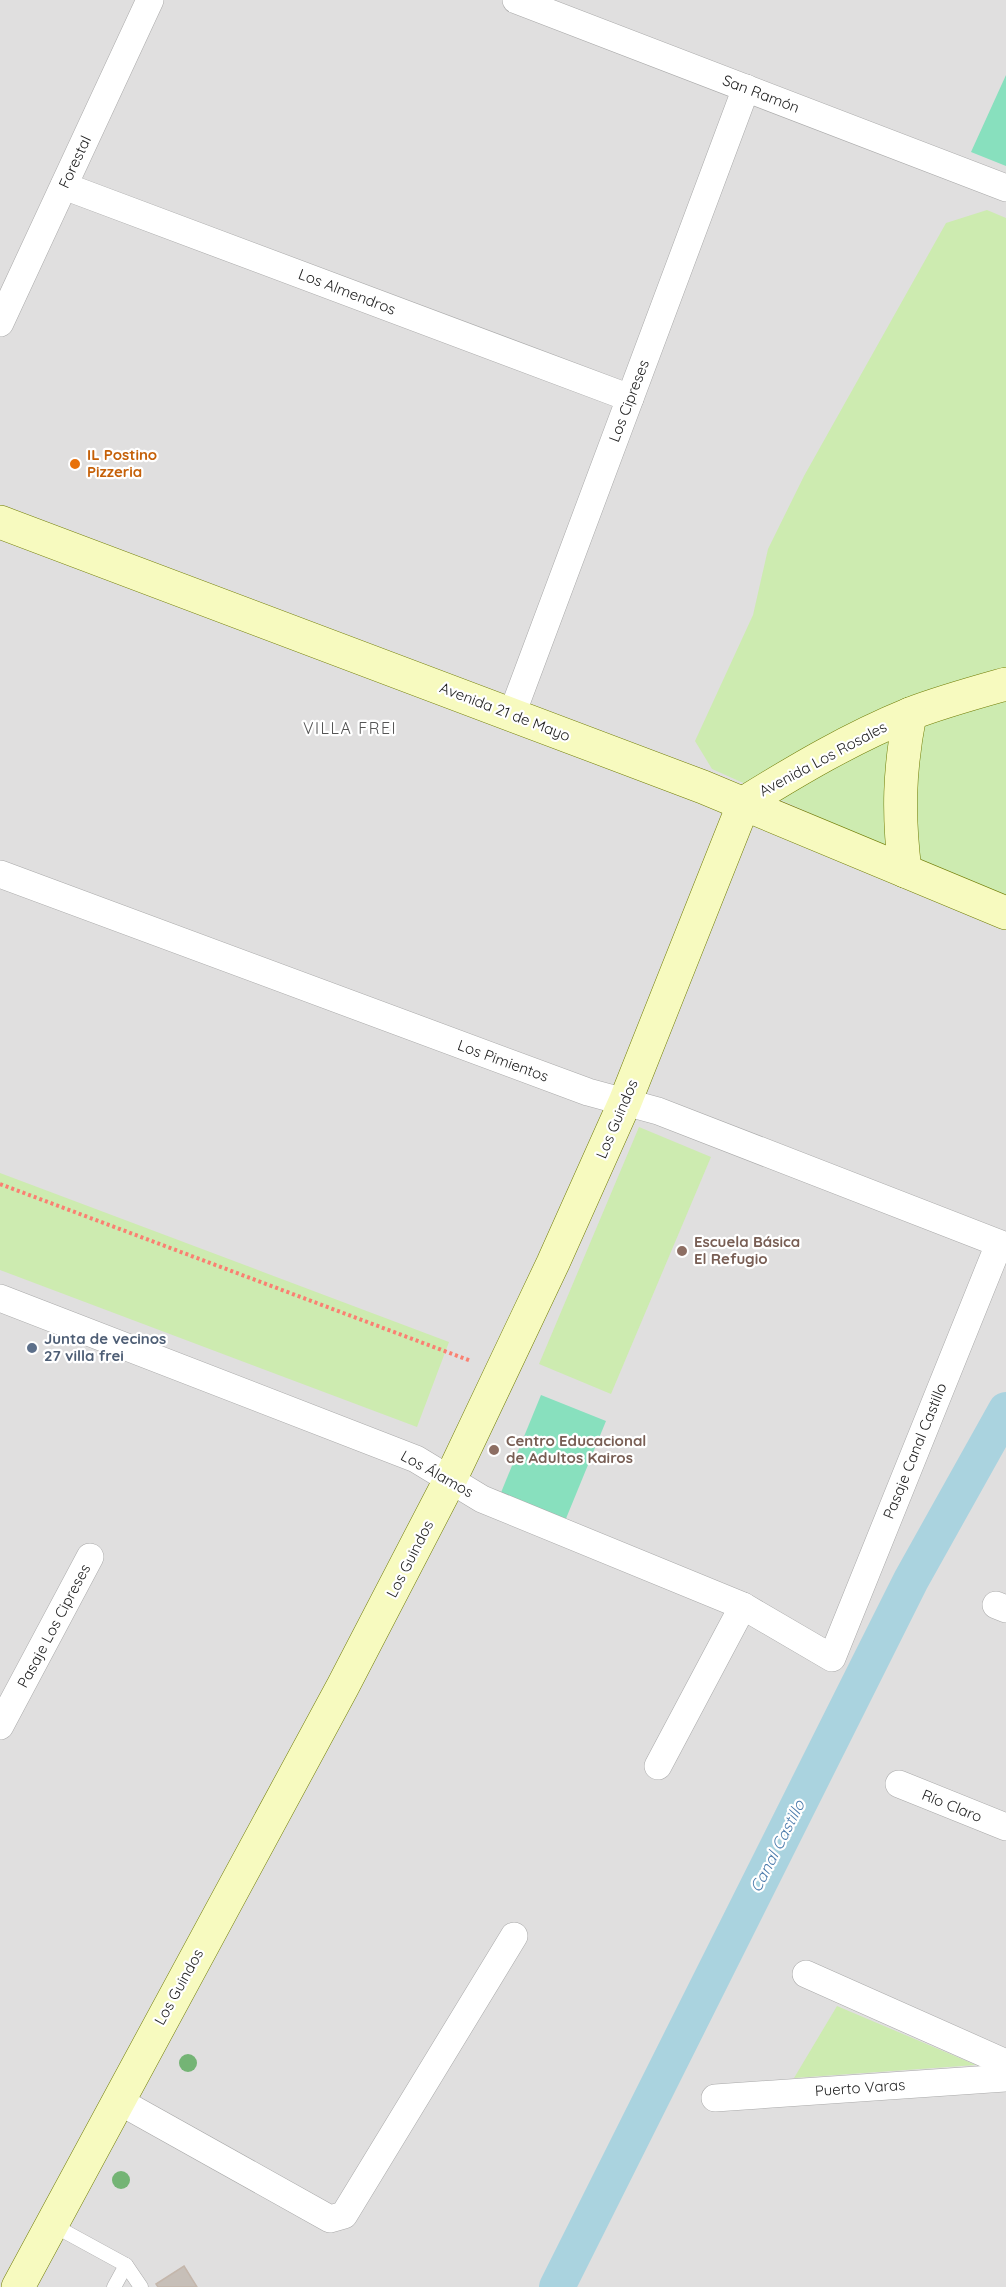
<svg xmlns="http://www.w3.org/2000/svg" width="1006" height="2287" font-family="Quicksand,sans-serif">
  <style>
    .residential { fill: #e0dfdf }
    .grass { fill: #cdebb0 }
    .pitch { fill: #88e0be }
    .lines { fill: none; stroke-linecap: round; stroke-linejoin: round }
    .canal { stroke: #aad3df; stroke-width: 36 }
    .building { fill: #c7bfb8; stroke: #c4b6ab; stroke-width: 1.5 }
    .lane-casing { stroke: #a9a9a9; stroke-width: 15 }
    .street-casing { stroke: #a9a9a9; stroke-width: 28 }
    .secondary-casing { stroke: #707d05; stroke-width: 34 }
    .path { stroke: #fa8072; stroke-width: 4; stroke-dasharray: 3 3; stroke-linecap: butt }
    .lane { stroke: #fff; stroke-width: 14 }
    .street { stroke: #fff; stroke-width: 27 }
    .secondary { stroke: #f7fabf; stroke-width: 33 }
    .tree { fill: #74b475 }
    .food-dot { fill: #e8710a; stroke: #fff; stroke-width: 2 }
    .education-dot { fill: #8d6e63; stroke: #fff; stroke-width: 2 }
    .service-dot { fill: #5c6f8a; stroke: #fff; stroke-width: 2 }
    .labels { text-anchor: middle; stroke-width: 4.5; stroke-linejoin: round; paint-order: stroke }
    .street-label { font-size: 15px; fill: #222; stroke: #fff }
    .food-label { font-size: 15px; font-weight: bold; fill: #c56008; stroke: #fff; text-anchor: start }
    .education-label { font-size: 15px; font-weight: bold; fill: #785e54; stroke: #fff; text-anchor: start }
    .service-label { font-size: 15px; font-weight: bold; fill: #4e5e75; stroke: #fff; text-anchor: start }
    .neighbourhood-label { font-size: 16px; letter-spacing: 1.5px; fill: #555; stroke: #fff }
    .water-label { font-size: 16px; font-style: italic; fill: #4a7aab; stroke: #fff }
  </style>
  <rect width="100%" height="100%" fill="#f2efe9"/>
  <rect class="residential" x="0" y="0" width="1006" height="2287"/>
  <g class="grass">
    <path d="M987,210L1006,218V901L712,769L695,741L753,615L768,549L804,476L946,223Z"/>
    <path d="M639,1127L711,1157L611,1394L539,1364Z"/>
    <path d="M0,1173L449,1342L417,1427L0,1270Z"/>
    <path d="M837,2006L976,2065L794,2078Z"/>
  </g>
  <g class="pitch">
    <path d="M1006,75V166L971,152Z"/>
    <path d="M541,1395L606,1421L565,1521L500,1495Z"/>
  </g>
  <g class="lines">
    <path class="canal" d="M557,2287L911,1580L1006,1410"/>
  </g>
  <path class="building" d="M184,2266L197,2287H158L156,2284Z"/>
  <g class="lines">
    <g class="lane-casing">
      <g id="lane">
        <path d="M51,2224L126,2265L114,2287"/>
        <path d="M126,2265L141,2287"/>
      </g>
    </g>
    <g class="street-casing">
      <g id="street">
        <path d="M516,0L1006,188"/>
        <path d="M64,186L630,398"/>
        <path d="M0,323L150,0"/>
        <path d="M512,714L746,88"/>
        <path d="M0,874L588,1092L658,1111L1006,1246"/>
        <path d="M0,1298L416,1459L482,1499L743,1606L832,1658L999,1244"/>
        <path d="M996,1605L1006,1609"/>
        <path d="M0,1726L90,1557"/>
        <path d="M658,1766L743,1606"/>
        <path d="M899,1784L1006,1827"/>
        <path d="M806,1974L1006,2063"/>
        <path d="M715,2098L1006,2078"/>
        <path d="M117,2100L330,2219L344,2215L514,1936"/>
      </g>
    </g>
    <g class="secondary-casing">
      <g id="secondary">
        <path d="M0,522L703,787L1006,913"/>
        <path d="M744,803C797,770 851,738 910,714C941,702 974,693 1006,684"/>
        <path d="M905,871C898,814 899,771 910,714"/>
        <path d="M18,2287L343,1686L450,1480L553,1263L625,1102L744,803"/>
      </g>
    </g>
    <path class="path" d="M0,1184L471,1361"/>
    <use href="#lane" class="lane"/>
    <use href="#street" class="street"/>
    <use href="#secondary" class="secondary"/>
  </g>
  <g class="tree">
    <circle cx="188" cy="2063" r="9"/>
    <circle cx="121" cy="2180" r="9"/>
  </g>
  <circle class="food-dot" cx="75" cy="464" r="6"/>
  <g class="education-dot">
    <circle cx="682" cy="1251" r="6"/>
    <circle cx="494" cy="1450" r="6"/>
  </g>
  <circle class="service-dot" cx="32" cy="1348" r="6"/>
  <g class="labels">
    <g class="street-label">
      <text transform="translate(761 94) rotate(21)" y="5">San Ramón</text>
      <text transform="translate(75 162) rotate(-65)" y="5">Forestal</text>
      <text transform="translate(347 292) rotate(21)" y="5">Los Almendros</text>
      <text transform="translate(629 401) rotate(-69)" y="5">Los Cipreses</text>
      <text transform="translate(505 712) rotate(21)" y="5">Avenida 21 de Mayo</text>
      <text transform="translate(823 759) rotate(-28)" y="5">Avenida Los Rosales</text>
      <text transform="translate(503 1061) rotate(20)" y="5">Los Pimientos</text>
      <text transform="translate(617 1119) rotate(-67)" y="5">Los Guindos</text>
      <text transform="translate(915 1451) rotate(-68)" y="5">Pasaje Canal Castillo</text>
      <text transform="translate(437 1474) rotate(29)" y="5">Los Álamos</text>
      <text transform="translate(410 1559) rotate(-63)" y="5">Los Guindos</text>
      <text transform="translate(54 1626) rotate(-62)" y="5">Pasaje Los Cipreses</text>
      <text transform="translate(952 1806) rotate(22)" y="5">Río Claro</text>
      <text transform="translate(179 1987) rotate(-61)" y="5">Los Guindos</text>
      <text transform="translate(860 2088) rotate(-4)" y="5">Puerto Varas</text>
    </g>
    <g class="food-label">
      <text x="87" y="460">IL Postino<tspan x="87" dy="17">Pizzeria</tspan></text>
    </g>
    <g class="education-label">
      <text x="694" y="1247">Escuela Básica<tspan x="694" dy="17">El Refugio</tspan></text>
      <text x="506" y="1446">Centro Educacional<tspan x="506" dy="17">de Adultos Kairos</tspan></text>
    </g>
    <g class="service-label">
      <text x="44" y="1344">Junta de vecinos<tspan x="44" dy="17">27 villa frei</tspan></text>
    </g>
    <g class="neighbourhood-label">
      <text x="350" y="734">VILLA FREI</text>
    </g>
    <g class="water-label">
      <text transform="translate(777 1846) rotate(-63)" y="6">Canal Castillo</text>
    </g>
  </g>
</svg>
